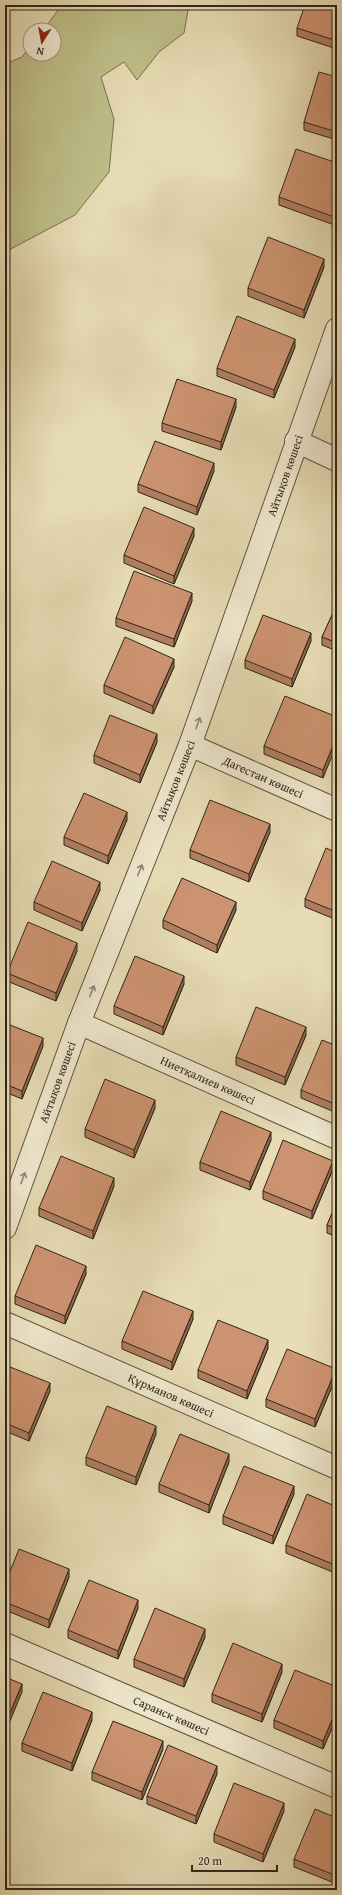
<svg xmlns="http://www.w3.org/2000/svg" width="342" height="1895" font-family="'Gentium Book Plus',serif">
  <style>
    .green { fill: #bebe88; stroke: #767250 }
    .lines { fill: none; stroke-linecap: round; stroke-linejoin: round }
    .minor-casing { stroke: #5d5340; stroke-width: 24 }
    .minor { stroke: #efe8cf; stroke-width: 22 }
    .wall { fill: #af7e60; stroke: #2f2519 }
    .shaded-wall { fill: #8f674e; stroke: #2f2519 }
    .building { fill: #cc9370; stroke: #2f2519 }
    .oneway { stroke: #8f8674 }
    .labels { text-anchor: middle; stroke-width: 3; stroke-linejoin: round; paint-order: stroke }
    .street-label { font-size: 12px; fill: #2f2519; stroke: #efe8cf }
  </style>
  <rect width="100%" height="100%" fill="#e7dcb5"/>
  <filter id="stains"><feTurbulence type="fractalNoise" baseFrequency=".005" numOctaves="4"/><feColorMatrix values="0 0 0 0 .2 0 0 0 0 .09 0 0 0 0 .02 0 0 0 .5 -.17"/></filter>
  <radialGradient id="worn" r=".72"><stop offset=".6" stop-color="#630" stop-opacity="0"/><stop offset="1" stop-color="#630" stop-opacity=".3"/></radialGradient>
  <path class="green" d="M62,5H189L184,33L159,52L137,80L124,62L101,77L114,119L109,172L75,215L5,252V64L22,57L30,46V54H54V30H43Z"/>
  <g class="lines">
    <g class="minor-casing">
      <g id="minor">
        <path d="M296,441L337,460"/>
        <path id="s1" d="M190,745L337,810"/>
        <path id="s2" d="M79,1023L337,1138"/>
        <path id="s3" d="M5,1228L79,1023L190,745L337,329"/>
        <path id="s4" d="M5,1323L337,1468"/>
        <path id="s5" d="M5,1644L337,1787"/>
      </g>
    </g>
    <use href="#minor" class="minor"/>
  </g>
  <g class="wall">
    <path d="M337,5V49L297,36V28Z"/>
    <path d="M337,77V140L304,130V122Z"/>
    <path d="M337,163V226L279,205V197Z"/>
    <path d="M324,267L304,318L248,296V288Z"/>
    <path d="M295,347L274,398L217,376V368Z"/>
    <path d="M236,407L221,450L162,431V423Z"/>
    <path d="M214,471L197,515L138,492V484Z"/>
    <path d="M194,536L174,584L124,563V555Z"/>
    <path d="M192,601L174,647L116,626V618Z"/>
    <path d="M337,604V651L322,645V637Z"/>
    <path d="M311,641L292,687L245,668V660Z"/>
    <path d="M174,667L153,714L104,693V685Z"/>
    <path d="M337,717L323,778L264,754V746Z"/>
    <path d="M157,742L140,783L94,763V755Z"/>
    <path d="M127,820L108,864L64,845V837Z"/>
    <path d="M270,832L249,882L190,858V850Z"/>
    <path d="M337,853V920L305,907V899Z"/>
    <path d="M100,890L82,931L34,910V902Z"/>
    <path d="M236,910L217,953L163,928V920Z"/>
    <path d="M77,951L56,1001L7,981V973Z"/>
    <path d="M184,984L163,1035L114,1014V1006Z"/>
    <path d="M5,1023L43,1046L22,1099L5,1092Z"/>
    <path d="M306,1035L285,1085L236,1065V1057Z"/>
    <path d="M337,1046V1113L301,1098V1090Z"/>
    <path d="M155,1108L134,1158L85,1137V1129Z"/>
    <path d="M271,1140L250,1190L200,1170V1162Z"/>
    <path d="M333,1169L312,1219L263,1199V1191Z"/>
    <path d="M114,1186L93,1239L39,1216V1208Z"/>
    <path d="M337,1202V1237L327,1233V1225Z"/>
    <path d="M86,1274L65,1324L15,1304V1296Z"/>
    <path d="M193,1319L172,1370L122,1349V1341Z"/>
    <path d="M268,1348L247,1399L198,1378V1370Z"/>
    <path d="M5,1365L50,1391L29,1441L5,1431Z"/>
    <path d="M336,1377L315,1427L266,1407V1399Z"/>
    <path d="M337,1427V1438L336,1437V1429Z"/>
    <path d="M156,1434L136,1485L86,1465V1457Z"/>
    <path d="M229,1462L209,1513L159,1492V1484Z"/>
    <path d="M294,1494L273,1544L223,1524V1516Z"/>
    <path d="M337,1507V1569L335,1573L286,1553V1545Z"/>
    <path d="M69,1577L49,1628L5,1610V1584Z"/>
    <path d="M138,1608L118,1659L68,1638V1630Z"/>
    <path d="M205,1637L184,1687L134,1667V1659Z"/>
    <path d="M282,1672L262,1722L212,1702V1694Z"/>
    <path d="M337,1687V1716L323,1749L274,1728V1720Z"/>
    <path d="M92,1720L72,1771L22,1751V1743Z"/>
    <path d="M163,1749L142,1800L92,1780V1772Z"/>
    <path d="M217,1774L196,1824L147,1804V1796Z"/>
    <path d="M284,1811L263,1862L214,1842V1834Z"/>
    <path d="M337,1818V1884L294,1867V1859Z"/>
  </g>
  <g class="shaded-wall">
    <path d="M324,259V267L304,318V310Z"/>
    <path d="M295,339V347L274,398V390Z"/>
    <path d="M236,399V407L221,450V442Z"/>
    <path d="M214,463V471L197,515V507Z"/>
    <path d="M194,528V536L174,584V576Z"/>
    <path d="M192,593V601L174,647V639Z"/>
    <path d="M311,633V641L292,687V679Z"/>
    <path d="M174,659V667L153,714V706Z"/>
    <path d="M157,734V742L140,783V775Z"/>
    <path d="M337,736V744L323,778V770Z"/>
    <path d="M127,812V820L108,864V856Z"/>
    <path d="M270,824V832L249,882V874Z"/>
    <path d="M100,882V890L82,931V923Z"/>
    <path d="M236,902V910L217,953V945Z"/>
    <path d="M77,943V951L56,1001V993Z"/>
    <path d="M184,976V984L163,1035V1027Z"/>
    <path d="M306,1027V1035L285,1085V1077Z"/>
    <path d="M43,1038V1046L22,1099V1091Z"/>
    <path d="M155,1100V1108L134,1158V1150Z"/>
    <path d="M271,1132V1140L250,1190V1182Z"/>
    <path d="M333,1161V1169L312,1219V1211Z"/>
    <path d="M114,1178V1186L93,1239V1231Z"/>
    <path d="M86,1266V1274L65,1324V1316Z"/>
    <path d="M193,1311V1319L172,1370V1362Z"/>
    <path d="M268,1340V1348L247,1399V1391Z"/>
    <path d="M336,1369V1377L315,1427V1419Z"/>
    <path d="M50,1383V1391L29,1441V1433Z"/>
    <path d="M156,1426V1434L136,1485V1477Z"/>
    <path d="M229,1454V1462L209,1513V1505Z"/>
    <path d="M294,1486V1494L273,1544V1536Z"/>
    <path d="M337,1561V1569L335,1573V1565Z"/>
    <path d="M69,1569V1577L49,1628V1620Z"/>
    <path d="M138,1600V1608L118,1659V1651Z"/>
    <path d="M205,1629V1637L184,1687V1679Z"/>
    <path d="M282,1664V1672L262,1722V1714Z"/>
    <path d="M22,1684V1692L5,1733V1725Z"/>
    <path d="M337,1708V1716L323,1749V1741Z"/>
    <path d="M92,1712V1720L72,1771V1763Z"/>
    <path d="M163,1741V1749L142,1800V1792Z"/>
    <path d="M217,1766V1774L196,1824V1816Z"/>
    <path d="M284,1803V1811L263,1862V1854Z"/>
  </g>
  <g class="building">
    <path d="M305,5H337V41L297,28Z"/>
    <path d="M319,72L337,77V132L304,122Z"/>
    <path d="M296,149L337,163V218L279,197Z"/>
    <path d="M268,237L324,259L304,310L248,288Z"/>
    <path d="M237,316L295,339L274,390L217,368Z"/>
    <path d="M177,379L236,399L221,442L162,423Z"/>
    <path d="M155,441L214,463L197,507L138,484Z"/>
    <path d="M144,507L194,528L174,576L124,555Z"/>
    <path d="M134,571L192,593L174,639L116,618Z"/>
    <path d="M337,604V643L322,637Z"/>
    <path d="M263,615L311,633L292,679L245,660Z"/>
    <path d="M125,637L174,659L153,706L104,685Z"/>
    <path d="M285,696L337,717V736L323,770L264,746Z"/>
    <path d="M110,715L157,734L140,775L94,755Z"/>
    <path d="M84,793L127,812L108,856L64,837Z"/>
    <path d="M210,800L270,824L249,874L190,850Z"/>
    <path d="M326,848L337,853V912L305,899Z"/>
    <path d="M52,861L100,882L82,923L34,902Z"/>
    <path d="M182,878L236,902L217,945L163,920Z"/>
    <path d="M28,922L77,943L56,993L7,973Z"/>
    <path d="M135,956L184,976L163,1027L114,1006Z"/>
    <path d="M256,1007L306,1027L285,1077L236,1057Z"/>
    <path d="M5,1023L43,1038L22,1091L5,1084Z"/>
    <path d="M322,1040L337,1046V1105L301,1090Z"/>
    <path d="M105,1079L155,1100L134,1150L85,1129Z"/>
    <path d="M221,1111L271,1132L250,1182L200,1162Z"/>
    <path d="M283,1140L333,1161L312,1211L263,1191Z"/>
    <path d="M61,1156L114,1178L93,1231L39,1208Z"/>
    <path d="M337,1202V1229L327,1225Z"/>
    <path d="M36,1245L86,1266L65,1316L15,1296Z"/>
    <path d="M143,1291L193,1311L172,1362L122,1341Z"/>
    <path d="M218,1320L268,1340L247,1391L198,1370Z"/>
    <path d="M287,1349L336,1369L315,1419L266,1399Z"/>
    <path d="M5,1365L50,1383L29,1433L5,1423Z"/>
    <path d="M107,1406L156,1426L136,1477L86,1457Z"/>
    <path d="M180,1434L229,1454L209,1505L159,1484Z"/>
    <path d="M244,1466L294,1486L273,1536L223,1516Z"/>
    <path d="M307,1494L337,1507V1561L335,1565L286,1545Z"/>
    <path d="M19,1549L69,1569L49,1620L5,1602V1584Z"/>
    <path d="M89,1580L138,1600L118,1651L68,1630Z"/>
    <path d="M155,1608L205,1629L184,1679L134,1659Z"/>
    <path d="M233,1643L282,1664L262,1714L212,1694Z"/>
    <path d="M295,1670L337,1687V1708L323,1741L274,1720Z"/>
    <path d="M5,1677L22,1684L5,1725Z"/>
    <path d="M43,1692L92,1712L72,1763L22,1743Z"/>
    <path d="M113,1721L163,1741L142,1792L92,1772Z"/>
    <path d="M168,1745L217,1766L196,1816L147,1796Z"/>
    <path d="M234,1783L284,1803L263,1854L214,1834Z"/>
    <path d="M315,1809L337,1818V1876L294,1859Z"/>
    <path d="M5,1883L23,1890H5Z"/>
  </g>
  <defs><path id="oneway-shaft" d="M-6 0H5M1.5-3L5.5 0L1.5 3" fill="none" stroke-width="1.6" stroke-linecap="round" stroke-linejoin="round"/></defs>
  <g class="oneway">
    <use href="#oneway-shaft" transform="translate(198 723) rotate(-71)"/>
    <use href="#oneway-shaft" transform="translate(140 870) rotate(-68)"/>
    <use href="#oneway-shaft" transform="translate(92 991) rotate(-68)"/>
    <use href="#oneway-shaft" transform="translate(23 1178) rotate(-70)"/>
  </g>
  <g class="labels">
    <g class="street-label">
      <text dy="4" stroke="none"><textPath href="#s3" startOffset="803">Айтықов көшесі</textPath></text>
      <text dy="4" stroke="none"><textPath href="#s1" startOffset="80">Дагестан көшесі</textPath></text>
      <text dy="4" stroke="none"><textPath href="#s3" startOffset="479">Айтықов көшесі</textPath></text>
      <text dy="4" stroke="none"><textPath href="#s2" startOffset="141">Ниетқалиев көшесі</textPath></text>
      <text dy="4" stroke="none"><textPath href="#s3" startOffset="155">Айтықов көшесі</textPath></text>
      <text dy="4" stroke="none"><textPath href="#s4" startOffset="181">Құрманов көшесі</textPath></text>
      <text dy="4" stroke="none"><textPath href="#s5" startOffset="181">Саранск көшесі</textPath></text>
    </g>
  </g>
  <rect width="342" height="1895" fill="none" stroke="#e7dcb5" stroke-width="20"/>
  <rect x="6" y="6" width="330" height="1883" fill="none" stroke="#2f2519" stroke-width="2"/>
  <rect x="10" y="10" width="322" height="1875" fill="none" stroke="#2f2519"/>
  <g transform="translate(42 42) rotate(191)"><circle r="19" fill="#efe8cf" stroke="#a29a86"/>
  <path d="M0-3L7 15L0 10L-7 15Z" fill="#8f2418"/>
  <text y="-6" font-size="11" font-weight="bold" text-anchor="middle" fill="#2f2519">N</text>
  </g>
  <path d="M192 1865v6h85v-6" fill="none" stroke="#2f2519" stroke-width="2"/>
  <text x="198" y="1865" font-size="12" fill="#2f2519" stroke="#efe8cf" stroke-width="3" paint-order="stroke">20 m</text>
  <rect width="100%" height="100%" filter="url(#stains)"/>
  <rect width="100%" height="100%" fill="url(#worn)"/>
</svg>
